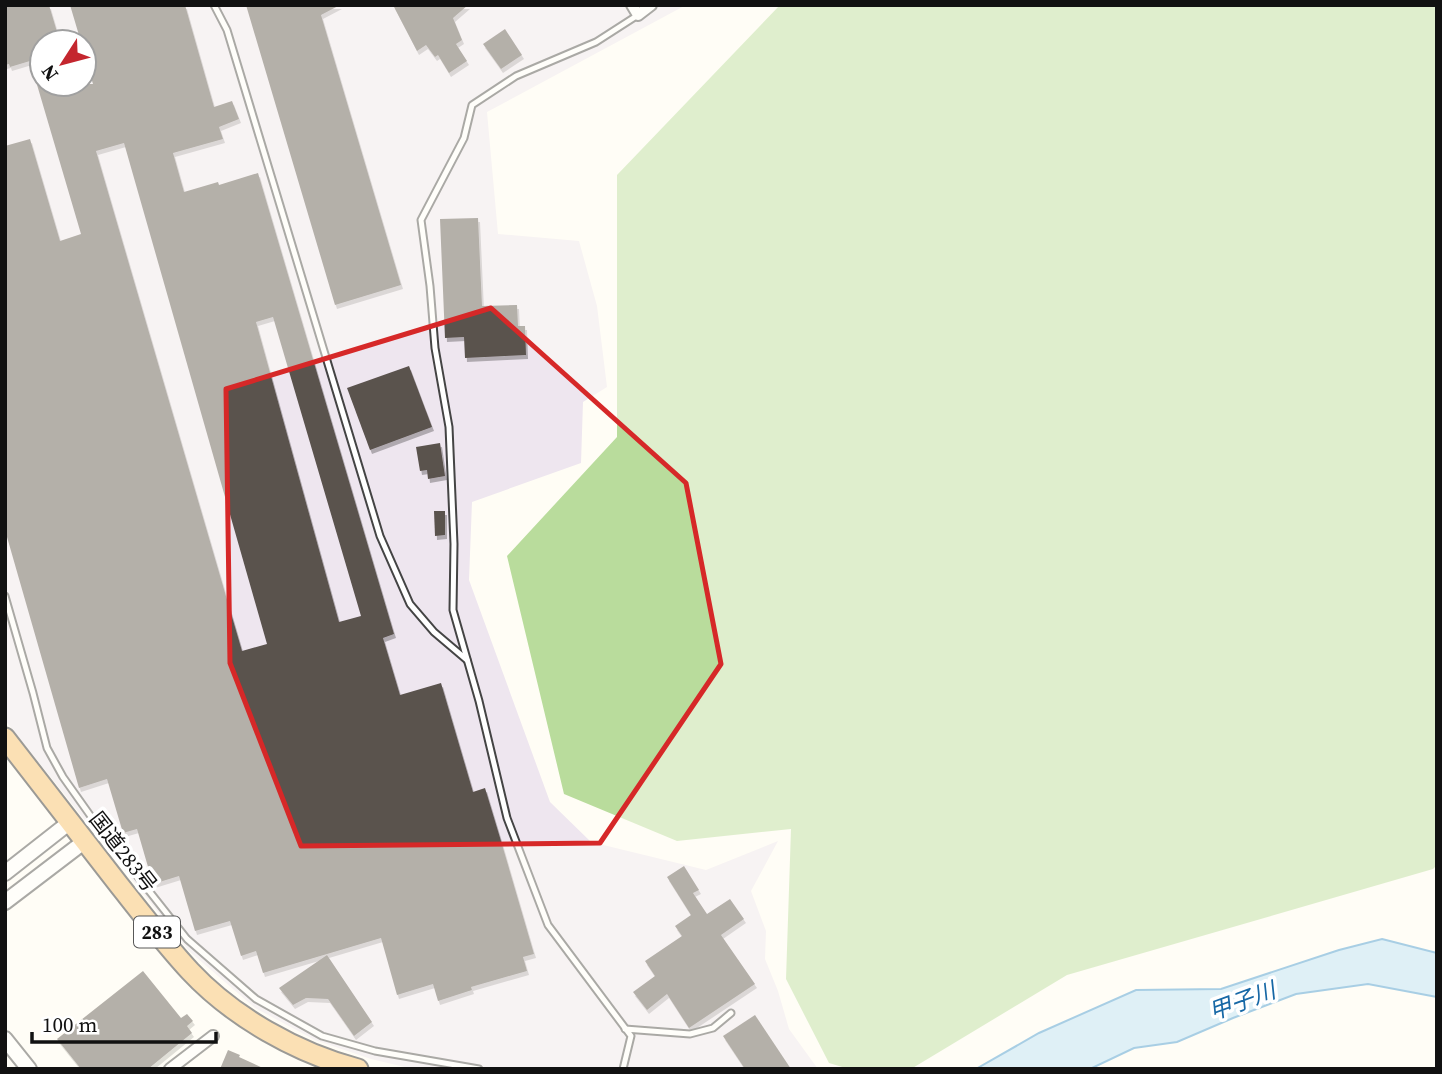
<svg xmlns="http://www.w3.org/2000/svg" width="1442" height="1074" font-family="'Source Serif 4','Noto Sans JP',serif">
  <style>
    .industrial { fill: #eee6ef; fill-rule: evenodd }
    .forest { fill: #b9dc9c }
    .water { fill: #b9e0f7; stroke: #3f96cf; stroke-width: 2 }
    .building { fill: #5a524d; fill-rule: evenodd; filter: url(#shadow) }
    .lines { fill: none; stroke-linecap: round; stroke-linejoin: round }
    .service-casing { stroke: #444; stroke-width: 9 }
    .minor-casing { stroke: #444; stroke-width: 14 }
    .tertiary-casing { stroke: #444; stroke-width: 18 }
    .trunk-casing { stroke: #222; stroke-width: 23 }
    .service { stroke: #fff; stroke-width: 5 }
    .minor { stroke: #fff; stroke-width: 10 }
    .tertiary { stroke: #fff; stroke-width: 14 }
    .trunk { stroke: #f7bc64; stroke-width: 19 }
    .marked { fill: none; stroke: #d62828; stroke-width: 5; stroke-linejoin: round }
    .labels { text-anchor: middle; stroke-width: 7; stroke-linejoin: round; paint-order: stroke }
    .shield { fill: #fff; stroke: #585858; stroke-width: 2 }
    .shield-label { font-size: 19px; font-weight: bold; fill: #111 }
    .street-label { font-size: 21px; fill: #111; stroke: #fff }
    .water-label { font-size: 23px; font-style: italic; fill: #1768a6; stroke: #fff }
  </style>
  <defs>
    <filter id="shadow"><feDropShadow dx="2" dy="4" stdDeviation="0" flood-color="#0004"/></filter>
  </defs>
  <rect width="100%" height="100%" fill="#fffdf5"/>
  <path class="industrial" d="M5,5H686L487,112L498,234L579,241L597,306L607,387L583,402L581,463L472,502L469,580L550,802L591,842L706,870L778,841L751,891L766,931L765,959L778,991L789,1029L818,1069H413L371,1059L315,1040L255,1008L189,951L5,720ZM42,42H84V84H42Z"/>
  <path class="forest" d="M780,5H1437V865L1433,869L1067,975L911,1069H849L829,1063L786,979L791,829L677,841L564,794L507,556L617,437V175Z"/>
  <path class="water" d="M1382,939L1437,953V997L1368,984L1296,994L1233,1018L1177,1042L1134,1048L1090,1069H976L1039,1033L1136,990L1221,989L1339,950Z"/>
  <g class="building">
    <path d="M5,5H49L60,42H42V84H93L84,54V42H81L70,5H185L214,107L232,101L239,119L219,127L223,139L173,153L184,192L218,182L219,185L258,173L394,634L383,638L400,695L441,683L473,792L485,788L501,841L534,954L523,957L527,971L471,987L472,990L438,1001L433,984L397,995L381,938L263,973L256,951L241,956L230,921L195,931L179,876L153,884L137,829L123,833L107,779L79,788L5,530V146L30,139L60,241L81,234L30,61L10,67L9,64L5,65ZM124,143L267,644L242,651L96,151ZM273,317L361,616L339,622L256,322Z"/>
    <path d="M246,5H340L321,15L401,285L335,305Z"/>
    <path d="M393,5H468L453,18L462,40L456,44L467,61L449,73L438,55L435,57L426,45L417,51Z"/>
    <path d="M505,29L522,55L501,69L483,44Z"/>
    <path d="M478,218L482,306L517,305L518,326H525L526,355L465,358L464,337L445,338L440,219Z"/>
    <path d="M409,366L432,427L370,450L347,388Z"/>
    <path d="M440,443L445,476L428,479L427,470L420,471L416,447Z"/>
    <path d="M434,511H445V535L435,536Z"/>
    <path d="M684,866L699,890L693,893L707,914L730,899L744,919L721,935L755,984L689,1028L667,994L647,1010L633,992L655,976L645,961L682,936L675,926L691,915L667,877Z"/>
    <path d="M327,955L372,1022L354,1036L328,999L306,998L293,1005L279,988Z"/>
    <path d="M143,971L181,1018L187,1014L193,1021L187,1026L192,1033L148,1069H81L57,1039Z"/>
    <path d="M755,1015L791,1069H745L723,1036Z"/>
    <path d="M228,1050L240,1055L239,1057L265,1069H220Z"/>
  </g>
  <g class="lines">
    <g class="service-casing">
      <g id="service">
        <path d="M214,5L227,30L380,536L410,604L434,632L467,660"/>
        <path d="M5,596L33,693L47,748L63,777L97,825L187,939L256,999L322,1036L375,1051L479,1069"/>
        <path d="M625,1029L690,1034L713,1028L731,1013"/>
        <path d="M623,1069L631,1036L548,925L507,818L479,701L453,610L454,544L449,427L435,348L430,286L421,220L464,138L472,105L516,76L596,42L638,15"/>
      </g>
    </g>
    <g class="minor-casing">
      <g id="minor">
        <path d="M632,5L638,15L651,5"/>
        <path d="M170,1069L213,1036"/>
      </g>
    </g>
    <g class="tertiary-casing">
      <g id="tertiary">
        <path d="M5,873L70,822"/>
        <path d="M5,902L85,841"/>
        <path d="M5,1039L29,1069"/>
      </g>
    </g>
    <g class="trunk-casing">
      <path id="trunk" d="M5,738C43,787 81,836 119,885C142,914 165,944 190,971C233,1017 297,1053 358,1069"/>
    </g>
    <use href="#service" class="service"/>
    <use href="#minor" class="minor"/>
    <use href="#tertiary" class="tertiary"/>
    <use href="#trunk" class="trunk"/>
  </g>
  <path d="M0 0H1442V1074H0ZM491,308L686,483L721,664L600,843L301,846L230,663L226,389Z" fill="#fffdf5" fill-opacity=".55" fill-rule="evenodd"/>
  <path class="marked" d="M491,308L686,483L721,664L600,843L301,846L230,663L226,389Z"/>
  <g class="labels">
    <rect class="shield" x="134" y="916.5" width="46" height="31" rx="5"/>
    <g class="shield-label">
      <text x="157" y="939">283</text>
    </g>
    <g class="street-label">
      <text transform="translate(123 852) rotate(52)" y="7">国道283号</text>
    </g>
    <g class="water-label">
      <text transform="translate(1242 1001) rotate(-20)" y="8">甲子川</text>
    </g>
  </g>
  <rect width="1442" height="1074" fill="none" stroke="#111111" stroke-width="14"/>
  <g transform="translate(63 63) rotate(234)"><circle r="33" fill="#ffffff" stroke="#a0a0a0" stroke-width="2"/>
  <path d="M0-5L12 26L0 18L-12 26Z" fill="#c4262e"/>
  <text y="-10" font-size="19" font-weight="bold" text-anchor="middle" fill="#111111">N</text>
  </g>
  <path d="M32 1032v10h184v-10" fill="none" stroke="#111111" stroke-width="3.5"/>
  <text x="42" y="1032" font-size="21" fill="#111111" stroke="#ffffff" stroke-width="5" paint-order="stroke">100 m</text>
</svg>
